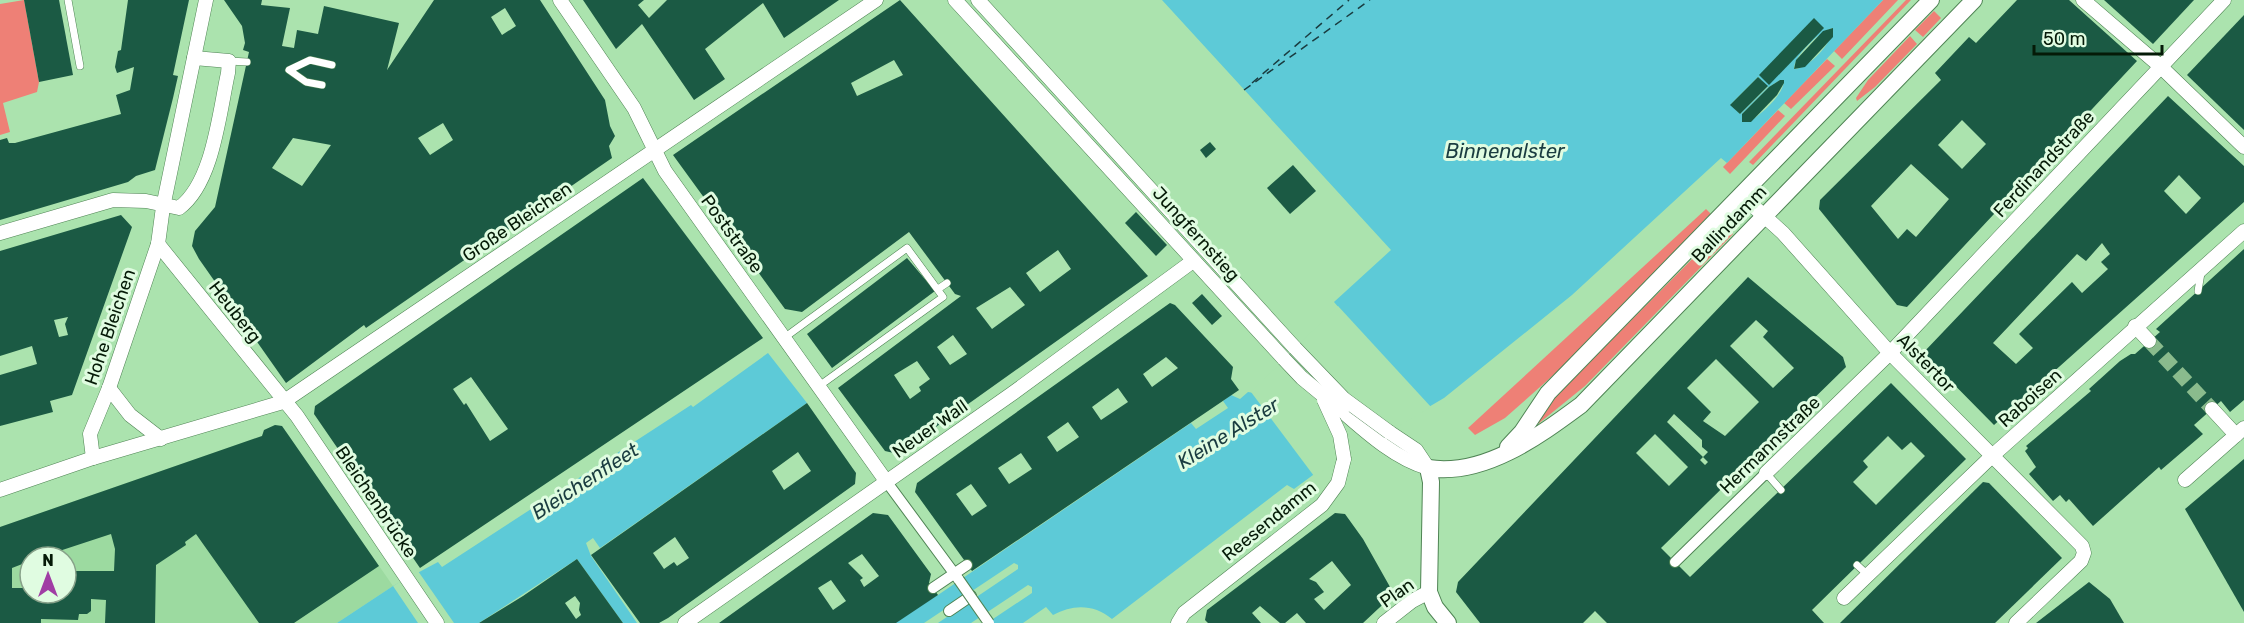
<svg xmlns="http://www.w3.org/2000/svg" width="2244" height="623" font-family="Rubik,sans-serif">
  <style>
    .built { fill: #9cdaa0; fill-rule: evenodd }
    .green { fill: #ee8076 }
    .water { fill: #5dcad7; fill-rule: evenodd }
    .pier { fill: #abe3ae }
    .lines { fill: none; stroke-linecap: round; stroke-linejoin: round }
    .ferry { stroke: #1a3c40; stroke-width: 1.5; stroke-dasharray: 8 6; stroke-linecap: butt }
    .building { fill: #1b5a44; fill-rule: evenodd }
    .minor-tunnel { stroke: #8abb8d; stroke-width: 14; stroke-dasharray: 14 7; stroke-linecap: butt }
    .service-casing { stroke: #4f8454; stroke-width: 8 }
    .pedestrian-casing { stroke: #4f8454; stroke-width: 12 }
    .minor-casing { stroke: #4f8454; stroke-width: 15 }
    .tertiary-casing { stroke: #4f8454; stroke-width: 18 }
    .service { stroke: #fff; stroke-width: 7 }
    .pedestrian { stroke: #fff; stroke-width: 10 }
    .minor { stroke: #fff; stroke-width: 14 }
    .tertiary { stroke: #fff; stroke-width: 16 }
    .pedestrian-bridge-casing { stroke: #4f8454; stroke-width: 12; stroke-linecap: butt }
    .minor-bridge-casing { stroke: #4f8454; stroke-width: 15; stroke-linecap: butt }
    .pedestrian-bridge { stroke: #fff; stroke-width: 10 }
    .minor-bridge { stroke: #fff; stroke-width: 14 }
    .labels { text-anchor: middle; stroke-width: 6; stroke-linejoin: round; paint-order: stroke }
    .street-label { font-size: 18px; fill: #051a07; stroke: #e0fce1 }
    .water-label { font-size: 20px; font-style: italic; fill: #1a3c40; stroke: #e0fce1 }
  </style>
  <rect width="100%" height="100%" fill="#abe3ae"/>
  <path class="built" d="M275,425L282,426L289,436L393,586L337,623H0V527L262,436L264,430ZM30,557H66V593H30Z"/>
  <g class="green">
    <path d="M24,0L39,82L37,92L3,103L10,132L0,135V4Z"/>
    <path d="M1883,0H1898L1842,59L1834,51Z"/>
    <path d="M1906,0H1911L1753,165L1749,162Z"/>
    <path d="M1934,11L1941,18L1923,37L1915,30Z"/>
    <path d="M1910,36L1917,44L1875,87L1857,101L1856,98L1868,80Z"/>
    <path d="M1827,59L1835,66L1791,109L1784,103Z"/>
    <path d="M1778,110L1785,116L1730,174L1723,167Z"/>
    <path d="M1706,209L1712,215L1558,371L1505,418L1475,435L1468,428Z"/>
    <path d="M1725,226L1733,234L1585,386L1538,424L1551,401Z"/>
  </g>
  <g class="water">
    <path d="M1162,0H1883L1727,163L1721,158L1572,295L1444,398L1313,475L1294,489L1287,485L1112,619C1094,604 1073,604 1053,615L1046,607L1023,623H987L1032,593V587L1028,585L971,623H938L1018,569V565L1014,563L924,623H891L938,595L1191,423L1196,429L1228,408L1223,401L1231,395L1240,399L1248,392L1254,393L1340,309L1334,302L1391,250ZM1833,28C1833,42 1809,69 1794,69C1794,55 1820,31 1833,28ZM1758,77L1768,87L1740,114L1731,104ZM1780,80H1784C1784,95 1762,113 1751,121L1742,122V114L1769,87Z"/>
    <path d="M768,353L807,403L600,548L593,538L586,543L591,556L637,623H623L577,559L479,623H337L393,586L438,562L442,567L691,405L693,407Z"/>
  </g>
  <g class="pier">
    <path d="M1338,306L1431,407L1314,476L1251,392Z"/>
    <path d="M418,571L454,623H418L393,586Z"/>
  </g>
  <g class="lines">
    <g class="ferry">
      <path d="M1252,83L1349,0"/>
      <path d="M1244,90L1370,0"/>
    </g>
  </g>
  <g class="building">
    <path d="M24,0H59L73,75L39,82Z"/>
    <path d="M128,0H189L173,75L178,76L173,98L155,170L136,176L128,182L0,220V140L7,138L9,143H15L121,114L116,95L130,90L134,67L117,73L115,67L118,51L121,50Z"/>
    <path d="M224,0H262L261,5L290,8L282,46L294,48L297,30L318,34L324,6L399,23L387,70L434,0H540L605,100L610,126L615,136L609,146L612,158L366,328L364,325L286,383L199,259L192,246L195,231L215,207L249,52L243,50L245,43L242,26ZM505,8L516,26L502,35L491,17ZM443,123L453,140L430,155L418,138ZM293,138L331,145L302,186L272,168Z"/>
    <path d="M583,0H644L638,5L649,18L667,0H839L784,38L763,3L705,49L725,79L694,100L642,24L616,49Z"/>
    <path d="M900,0L1148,276L898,454L885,451L838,388L961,296L955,294L909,232L802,312L785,309L673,155ZM894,60L903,75L857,96L851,83ZM1058,250L1071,269L1040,292L1026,273ZM1010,287L1025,305L992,329L976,308ZM953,335L967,354L950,365L937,347ZM917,361L930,379L919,387L921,391L910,399L894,375Z"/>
    <path d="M2017,0H2069L2137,61L1907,307L1897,305L1819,209L1820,200L1941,80L1935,73L1969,37L1976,43ZM1962,120L1986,144L1962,169L1938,145ZM1911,164L1949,199L1916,237L1907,229L1898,239L1871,206Z"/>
    <path d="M2104,0H2194L2153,44Z"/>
    <path d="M2244,15V130L2187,75Z"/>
    <path d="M1814,18L1824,28L1769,85L1759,75Z"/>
    <path d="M1833,28V37L1805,67L1794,69L1796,60L1823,31Z"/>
    <path d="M1758,77L1768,86L1740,114L1730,105Z"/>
    <path d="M1780,80H1784V83L1777,95L1751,122H1742V114L1769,87Z"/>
    <path d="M2168,96L2244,166V202L1994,425L1923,353ZM2179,175L2201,198L2186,214L2164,191ZM2102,243L2110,254L2101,262L2108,269L2082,293L2072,282L2019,334L2033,348L2016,364L1993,343L2077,254L2086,261Z"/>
    <path d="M1210,142L1216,149L1206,158L1200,150Z"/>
    <path d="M1293,165L1316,191L1290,214L1267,188Z"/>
    <path d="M643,178L763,338L420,568L314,414L315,406ZM471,377L508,429L490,441L466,403L464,405L453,389Z"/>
    <path d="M1136,212L1167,245L1156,256L1125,223Z"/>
    <path d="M121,215L132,227L72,395L50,401L53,412L0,426V375L37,364L32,346L0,356V251ZM68,317L65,324L68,335L59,337L54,320Z"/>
    <path d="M2244,249V400L2230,412L2221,401L2194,425L2203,434L2161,470L2159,467L2093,526L2069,499L2066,502L2060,495L2053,501L2029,474L2036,467L2025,451L2028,448L2026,446L2091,391L2089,389L2120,361L2131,354H2135L2160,332L2156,329Z"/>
    <path d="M907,258L935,291L832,368L807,334Z"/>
    <path d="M1748,277L1843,357L1846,367L1661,548L1690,577L1891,383L1966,459L1812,610L1824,623H1607L1595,611L1583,623H1480L1456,592L1458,582ZM1756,320L1768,331L1763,337L1794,368L1773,388L1730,346ZM1716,359L1759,402L1725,436L1703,421L1711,412L1687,388ZM1674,414L1702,440V447L1708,452L1703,457L1708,462L1705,465L1700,460L1703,457L1667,422ZM1655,434L1688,467L1669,486L1636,453ZM1888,436L1902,450L1911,442L1925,456L1876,505L1853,482L1868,467L1863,461Z"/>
    <path d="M1202,294L1222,316L1212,325L1192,303Z"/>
    <path d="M1170,303L1175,305L1233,367L1231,379L1239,390L972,571L915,492L917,483ZM1166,357L1178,368L1152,387L1143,374ZM1118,388L1128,402L1101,420L1092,407ZM1068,422L1079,437L1057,452L1047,437ZM1021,453L1032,469L1009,484L998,468ZM971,484L987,506L972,516L956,494Z"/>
    <path d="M807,403L856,473L855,484L668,618L659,623H640L591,555ZM798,452L811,471L784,490L772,471ZM675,537L689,558L677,566L674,562L664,569L653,553Z"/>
    <path d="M275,425L282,426L289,436L379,566L294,623H259L196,534L185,542L186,545L156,565L155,623H105L106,600L91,599V611L87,614H79L78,620L41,619V623H0V527L262,436L264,430ZM111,534L115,549L114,571H66V593H30V579H24V588H12V568L30,561V557H41Z"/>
    <path d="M2244,459V612L2185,509Z"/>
    <path d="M1983,482L1989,483L2062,558L1995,623H1840Z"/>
    <path d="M873,513L888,515L931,574L929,583L938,595L896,623H719ZM862,554L879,576L864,587L860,580L863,578L848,563ZM831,580L846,601L833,610L818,588Z"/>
    <path d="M1335,513L1345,514L1363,539L1394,594L1363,623H1306L1297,613L1285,623H1280L1260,606L1252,613L1261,623H1208L1205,620L1207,610ZM1332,561L1351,585L1324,610L1314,599L1324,592L1316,582L1309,579Z"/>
    <path d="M577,559L623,623H479L523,596ZM575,596L580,603L579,610L581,615L576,619L565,603Z"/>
    <path d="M2089,582L2110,599L2124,623H2036Z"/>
  </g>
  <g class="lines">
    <path class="minor-tunnel" d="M2149,341L2212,409"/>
    <g class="service-casing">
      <g id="service">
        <path d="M68,0L80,66"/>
        <path d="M229,61L247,62"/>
        <path d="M322,85L306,82L289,70L310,60L332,65"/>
        <path d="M938,289L947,283"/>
        <path d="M2198,291L2201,273"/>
        <path d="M784,338L907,248L943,297L819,386"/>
        <path d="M1766,473L1781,490"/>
        <path d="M1857,565L1868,575"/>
      </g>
    </g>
    <g class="pedestrian-casing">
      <g id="pedestrian">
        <path d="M886,481L959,580"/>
        <path d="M1675,562L1766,473"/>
        <path d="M933,588L967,565"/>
        <path d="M949,611L971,596"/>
      </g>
    </g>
    <g class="minor-casing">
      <g id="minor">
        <path d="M560,0L634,108L665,171L886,481"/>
        <path d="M955,0L1284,359"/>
        <path d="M978,0L1295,348"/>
        <path d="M2083,0L2160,66L2244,147"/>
        <path d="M1742,196L1783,233L1890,353L2082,546L2084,553L2081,561L2016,623"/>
        <path d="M0,233L113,200L146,201L179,208C213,183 219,114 228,73L229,61L194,58"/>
        <path d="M158,244L297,416L437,623"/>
        <path d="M2135,326L2149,341"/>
        <path d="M109,388L130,415L161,439"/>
        <path d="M2212,409L2236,435"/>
        <path d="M1342,411C1367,433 1396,459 1428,468"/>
        <path d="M1389,432L1416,450L1428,468"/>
        <path d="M93,458L90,434L109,388L158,244L163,207L206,0"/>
        <path d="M1766,473L1890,353L2224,0"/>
        <path d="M2185,480L2244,428"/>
        <path d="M0,490L93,458L283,402L876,0"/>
        <path d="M1844,598L1992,456L2244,231"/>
        <path d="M685,623L1013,393L1193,261"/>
        <path d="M1178,623L1184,613L1322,505L1338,483L1344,459"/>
        <path d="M1384,623L1412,601L1429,592"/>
      </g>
    </g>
    <g class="tertiary-casing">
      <g id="tertiary">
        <path d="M1508,447L1522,432L1548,393L1931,0"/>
        <path d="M1448,623L1435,607L1429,592L1431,482L1428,468C1484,477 1539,436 1581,405L1974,0"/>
      </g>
    </g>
    <use href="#service" class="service"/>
    <use href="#pedestrian" class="pedestrian"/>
    <use href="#minor" class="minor"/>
    <use href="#tertiary" class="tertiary"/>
    <g class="pedestrian-bridge-casing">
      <path id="pedestrian-bridge" d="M959,580L989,623"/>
    </g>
    <g class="minor-bridge-casing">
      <g id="minor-bridge">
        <path d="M1295,348L1344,399L1389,432"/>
        <path d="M1284,359L1302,378L1342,411"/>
        <path d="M1324,400L1340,435L1344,459"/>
      </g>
    </g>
    <use href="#pedestrian-bridge" class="pedestrian-bridge"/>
    <use href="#minor-bridge" class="minor-bridge"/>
  </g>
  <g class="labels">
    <g class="street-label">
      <text transform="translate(2044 164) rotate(-47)" y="6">Ferdinandstraße</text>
      <text transform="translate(517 222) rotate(-34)" y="6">Große Bleichen</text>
      <text transform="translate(1729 224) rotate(-46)" y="6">Ballindamm</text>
      <text transform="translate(732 234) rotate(54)" y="6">Poststraße</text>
      <text transform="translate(1196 234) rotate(48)" y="6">Jungfernstieg</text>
      <text transform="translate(235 312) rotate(52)" y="6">Heuberg</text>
      <text transform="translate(110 327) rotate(-71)" y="6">Hohe Bleichen</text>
      <text transform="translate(1926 363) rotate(46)" y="6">Alstertor</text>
      <text transform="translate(2030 398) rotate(-42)" y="6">Raboisen</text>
      <text transform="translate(930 429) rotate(-35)" y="6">Neuer Wall</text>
      <text transform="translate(1770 445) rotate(-44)" y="6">Hermannstraße</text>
      <text transform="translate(376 502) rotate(56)" y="6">Bleichenbrücke</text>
      <text transform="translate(1269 521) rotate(-39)" y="6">Reesendamm</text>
      <text transform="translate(1397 593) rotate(-35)" y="6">Plan</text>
    </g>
    <g class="water-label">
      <text x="1505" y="158">Binnenalster</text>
      <text transform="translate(1228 433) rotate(-32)" y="7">Kleine Alster</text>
      <text transform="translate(585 481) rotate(-33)" y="7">Bleichenfleet</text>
    </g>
  </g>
  <g transform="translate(48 575)"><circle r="28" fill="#e0fce1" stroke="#88a28a" stroke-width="1.5"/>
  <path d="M0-4.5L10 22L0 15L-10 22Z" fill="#a03da4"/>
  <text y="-9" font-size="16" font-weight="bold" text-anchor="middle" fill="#051a07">N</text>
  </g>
  <path d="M2034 45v9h128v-9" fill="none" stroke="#051a07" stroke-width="3"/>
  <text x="2043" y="45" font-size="18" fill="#051a07" stroke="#e0fce1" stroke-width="4.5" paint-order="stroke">50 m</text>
</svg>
